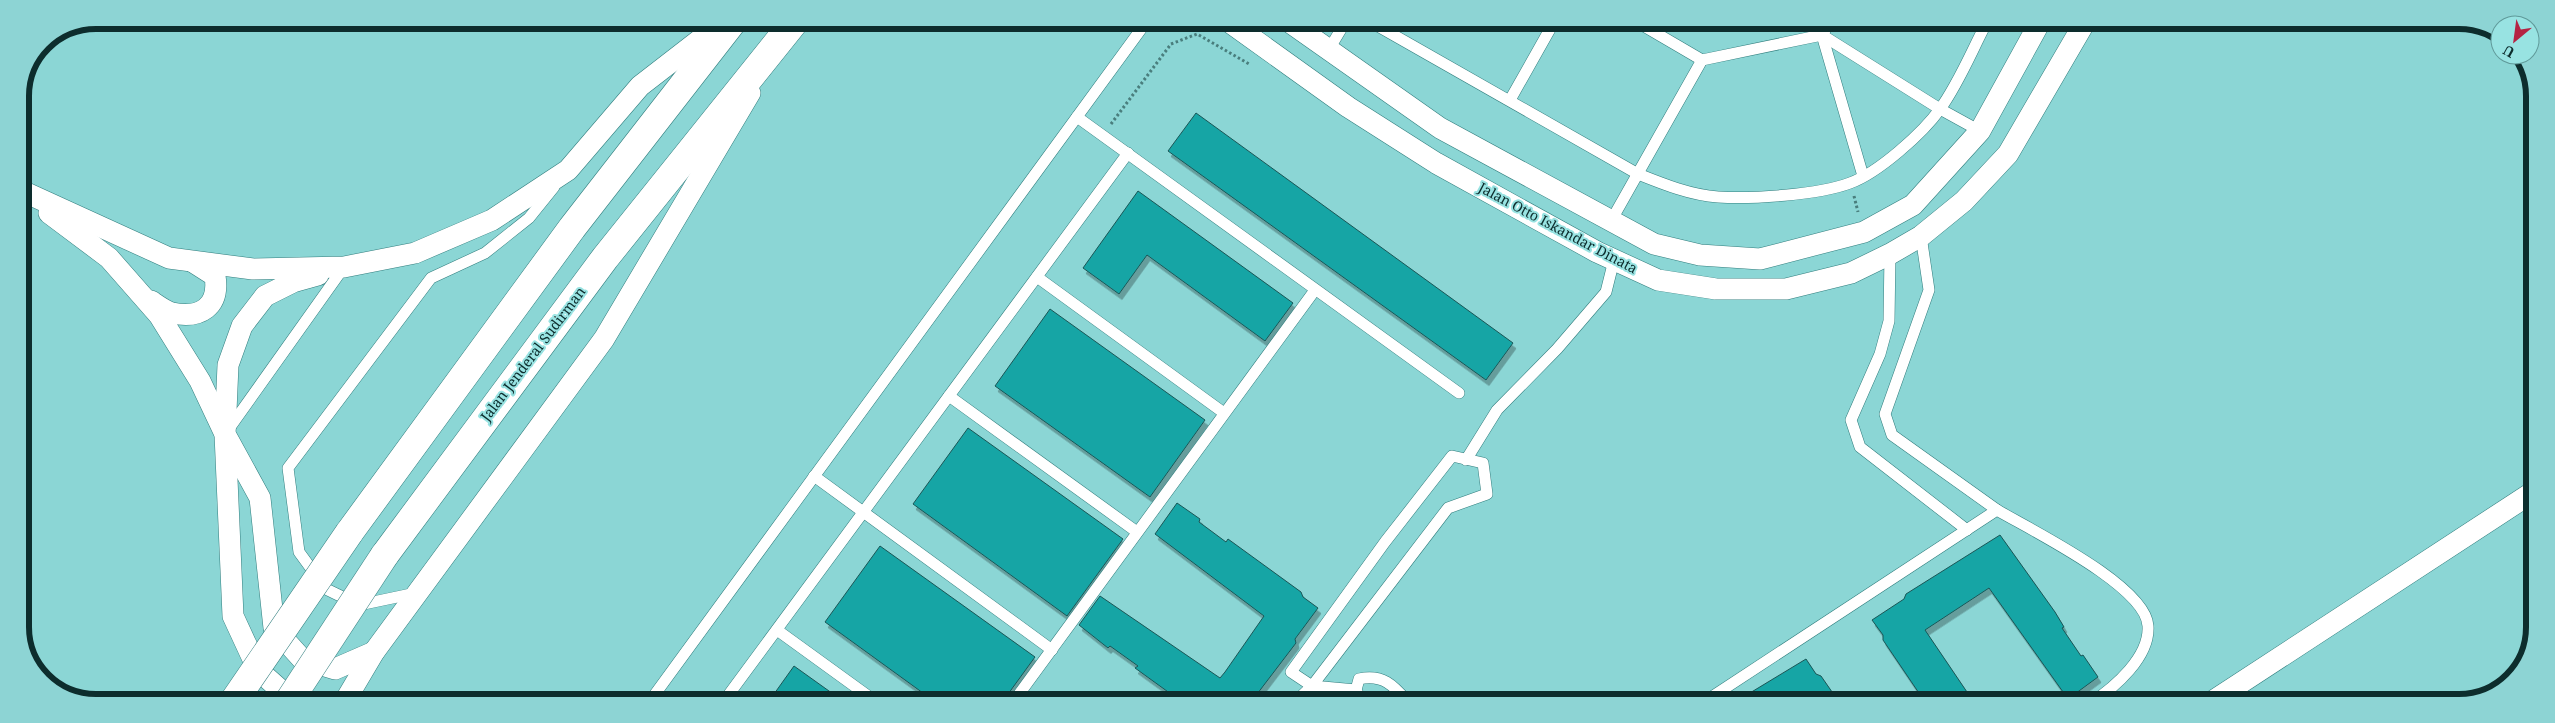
<svg xmlns="http://www.w3.org/2000/svg" width="2555" height="723" font-family="'Noto Serif',serif">
  <style>
    .building { fill: #14a5a5; stroke: #1b5656; filter: url(#shadow) }
    .lines { fill: none; stroke-linecap: round; stroke-linejoin: round }
    .lane-casing { stroke: #317e7e; stroke-width: 12 }
    .street-casing { stroke: #317e7e; stroke-width: 22 }
    .secondary-casing { stroke: #317e7e; stroke-width: 29 }
    .path { stroke: #497e7d; stroke-width: 3; stroke-dasharray: 2.5 2.5; stroke-linecap: butt }
    .lane { stroke: #fff; stroke-width: 11 }
    .street { stroke: #fff; stroke-width: 21 }
    .secondary { stroke: #fff; stroke-width: 28 }
    .secondary-bridge-casing { stroke: #317e7e; stroke-width: 29; stroke-linecap: butt }
    .secondary-bridge { stroke: #fff; stroke-width: 28 }
    .labels { text-anchor: middle; stroke-width: 4; stroke-linejoin: round; paint-order: stroke }
    .street-label { font-size: 14px; fill: #0d2d2d; stroke: #98e3e2 }
    .rim { fill: none; stroke: #0d2d2d; stroke-width: 6 }
  </style>
  <defs>
    <filter id="shadow"><feDropShadow dx="3" dy="5.5" stdDeviation="0" flood-color="#0004"/></filter>
  </defs>
  <rect width="100%" height="100%" fill="#8bd6d5"/>
  <g class="building">
    <path d="M1196,113L1513,343L1486,380L1168,151Z"/>
    <path d="M1138,191L1293,303L1265,341L1147,255L1119,294L1083,268Z"/>
    <path d="M1050,309L1205,420L1150,497L995,386Z"/>
    <path d="M968,428L1123,539L1067,616L913,504Z"/>
    <path d="M1177,503L1200,519L1199,522L1226,542L1228,539L1301,592L1303,597L1318,608L1295,639L1296,643L1251,702H1182L1135,668L1138,666L1110,646L1108,648L1079,625L1100,596L1220,678L1225,672L1264,616L1155,534Z"/>
    <path d="M2000,535L2055,612L2064,627L2062,628L2081,656L2083,655L2098,677L2068,699L1989,588L1925,630L1967,692L1964,694L1970,702H1925L1883,640V635L1872,620L1904,599L1906,594Z"/>
    <path d="M880,546L1035,657L1003,701H934L825,622Z"/>
    <path d="M1806,659L1816,674L1821,676L1839,702H1735Z"/>
    <path d="M794,666L843,701H769Z"/>
  </g>
  <g class="lines">
    <g class="lane-casing">
      <g id="lane">
        <path d="M1369,21L1638,174C1663,184 1690,195 1718,197C1752,199 1818,195 1850,183C1878,173 1923,133 1940,109C1959,83 1972,50 1987,22"/>
        <path d="M1637,22L1702,60L1822,35L1940,109L1980,131"/>
        <path d="M1830,22L1822,35L1863,176"/>
        <path d="M1328,51L1346,21"/>
        <path d="M1510,100L1554,22"/>
        <path d="M1077,117L1459,393"/>
        <path d="M1611,221L1702,60"/>
        <path d="M1921,236L1929,290L1885,414L1892,435L1997,510"/>
        <path d="M1890,254L1889,321L1880,354L1851,420L1860,447L1967,530"/>
        <path d="M1037,277L1224,413"/>
        <path d="M949,396L1137,532"/>
        <path d="M228,430L344,267"/>
        <path d="M1466,460L1497,410L1557,349L1606,292L1614,260"/>
        <path d="M814,476L1052,650"/>
        <path d="M416,593L359,605L326,589L299,552L288,468L431,278L485,253L529,218L554,187"/>
        <path d="M777,630L875,701"/>
        <path d="M650,701L1147,21"/>
        <path d="M724,701L1128,153"/>
        <path d="M1014,701L1315,290"/>
        <path d="M1295,702L1312,686L1448,508L1487,494L1483,463L1452,456L1385,542L1291,672L1312,686L1356,690"/>
        <path d="M1362,702L1356,690L1359,679C1383,674 1393,685 1408,702"/>
        <path d="M1704,702L1997,510C2031,530 2146,586 2148,626C2150,657 2115,687 2091,703"/>
      </g>
    </g>
    <g class="street-casing">
      <g id="street">
        <path d="M1228,21L1348,107L1436,163L1597,252L1658,280L1716,289H1786L1851,273L1890,254L1921,236L1964,201L2008,154L2085,22"/>
        <path d="M1288,21L1440,128L1654,244L1700,255L1760,259L1864,232L1913,205L1980,131L2040,22"/>
        <path d="M20,190L169,258L253,269L344,267L415,253L492,220L568,170L640,86L724,21"/>
        <path d="M49,213L109,258L159,315L200,381L225,434L233,616L258,670L293,701"/>
        <path d="M318,275L293,282L265,296L242,326L228,365L225,434L260,498L274,628L302,659L335,669L374,652"/>
        <path d="M151,301C157,305 165,311 172,313C200,319 220,307 215,276L193,262"/>
        <path d="M345,701L374,652L604,339L750,93"/>
        <path d="M2210,703L2533,492"/>
      </g>
    </g>
    <g class="secondary-casing">
      <g id="secondary">
        <path d="M349,533L572,228L733,21"/>
        <path d="M384,556L605,258L795,21"/>
      </g>
    </g>
    <g class="path">
      <path d="M1111,124L1171,44L1197,34L1249,64"/>
      <path d="M1854,196L1858,212"/>
    </g>
    <use href="#lane" class="lane"/>
    <use href="#street" class="street"/>
    <use href="#secondary" class="secondary"/>
    <g class="secondary-bridge-casing">
      <g id="secondary-bridge">
        <path d="M234,701L349,533"/>
        <path d="M289,701L384,556"/>
      </g>
    </g>
    <use href="#secondary-bridge" class="secondary-bridge"/>
  </g>
  <g class="labels">
    <g class="street-label">
      <text transform="translate(1558 228) rotate(28)" y="5">Jalan Otto Iskandar Dinata</text>
      <text transform="translate(533 354) rotate(-53)" y="5">Jalan Jenderal Sudirman</text>
    </g>
  </g>
  <path d="M0 0H2555V723H0ZM96 29H2459A67 67 0 0 1 2526 96V627A67 67 0 0 1 2459 694H96A67 67 0 0 1 29 627V96A67 67 0 0 1 96 29Z" fill="#8dd4d4" fill-rule="evenodd"/>
  <path class="rim" d="M96 29H2459A67 67 0 0 1 2526 96V627A67 67 0 0 1 2459 694H96A67 67 0 0 1 29 627V96A67 67 0 0 1 96 29Z"/>
  <g transform="translate(2515 40) rotate(209)"><circle r="24" fill="#98e3e2" stroke="#609a9a"/>
  <path d="M0-4L9 19L0 12L-9 19Z" fill="#b52343"/>
  <text y="-8" font-size="14" font-weight="bold" text-anchor="middle" fill="#0d2d2d">U</text>
  </g>
</svg>
